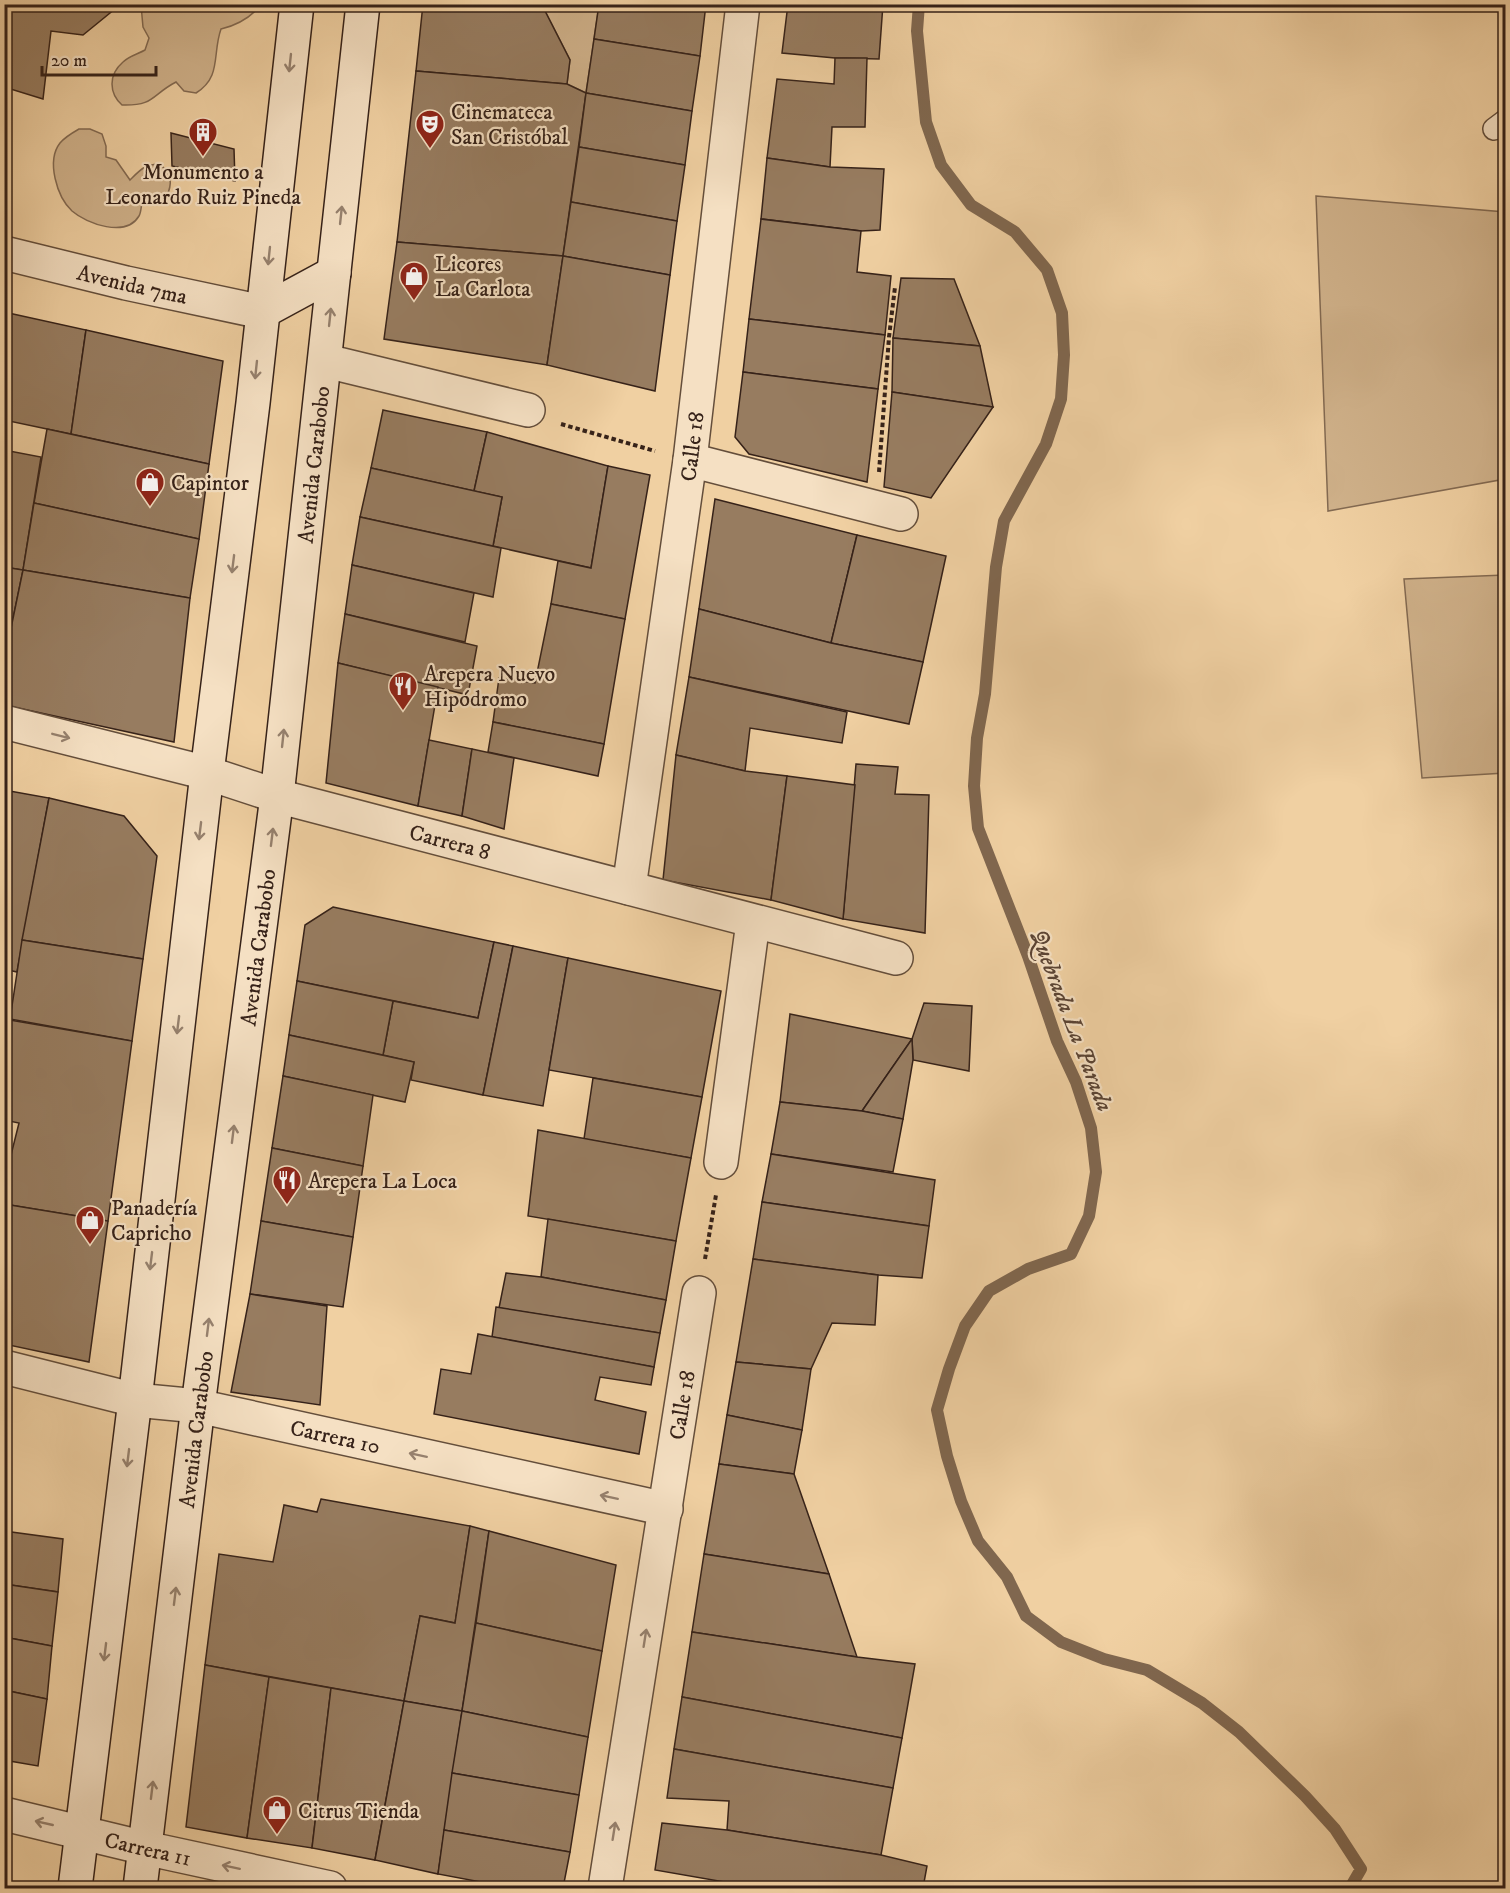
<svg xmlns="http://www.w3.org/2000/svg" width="1510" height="1893" font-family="'IM FELL DW Pica',serif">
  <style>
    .green { fill: #d0b28b; stroke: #836a52; stroke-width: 1.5 }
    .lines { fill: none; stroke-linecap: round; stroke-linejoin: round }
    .stream { stroke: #80674f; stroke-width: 12 }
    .building { fill: #977c60; stroke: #362219; stroke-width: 1.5 }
    .service-casing { stroke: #644e3b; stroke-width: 24 }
    .minor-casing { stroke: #644e3b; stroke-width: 36 }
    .tertiary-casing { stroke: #644e3b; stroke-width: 36 }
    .secondary-casing { stroke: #362219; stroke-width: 36 }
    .path { stroke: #362219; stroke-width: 4; stroke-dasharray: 4.5 3; stroke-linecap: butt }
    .service { stroke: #f5e0c3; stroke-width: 21 }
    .minor { stroke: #f5e0c3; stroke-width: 33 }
    .tertiary { stroke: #f5e0c3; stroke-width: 33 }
    .secondary { stroke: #f5e0c3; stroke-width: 33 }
    .oneway { stroke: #96816e }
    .labels { text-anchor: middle; stroke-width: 4.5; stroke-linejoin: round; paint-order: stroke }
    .poi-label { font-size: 22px; fill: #362219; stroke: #f5e0c3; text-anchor: start }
    .street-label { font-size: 22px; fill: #362219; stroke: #f5e0c3 }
    .water-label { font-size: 24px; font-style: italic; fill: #5b4434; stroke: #f5e0c3 }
  </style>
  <rect width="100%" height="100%" fill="#f0d0a2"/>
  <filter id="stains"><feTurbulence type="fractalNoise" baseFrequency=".00333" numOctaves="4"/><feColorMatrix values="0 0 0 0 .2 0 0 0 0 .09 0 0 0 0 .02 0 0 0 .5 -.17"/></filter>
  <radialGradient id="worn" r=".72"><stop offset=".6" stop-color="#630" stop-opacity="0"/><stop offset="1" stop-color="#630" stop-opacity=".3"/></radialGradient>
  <g class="green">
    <path d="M141,5V4L261,5C250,18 238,25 221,29C212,54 222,77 196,93L184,91L176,82C151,95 155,106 122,105C109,93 108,75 123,62C129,56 138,54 145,50L149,38L143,27Z"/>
    <path d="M534,5H599L586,93L567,84L570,60L544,9L533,8Z"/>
    <path d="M79,129H90L102,134L106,146V157L116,160L130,180C140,170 145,164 160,164C172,175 173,183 166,198L142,203C141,207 141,213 139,216C126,238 87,224 72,211C57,197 46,161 60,143C65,137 72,133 79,129Z"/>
    <path d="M1316,196L1505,212V479L1328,511Z"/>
    <path d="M1505,575V773L1422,778L1404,579Z"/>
  </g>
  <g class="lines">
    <path class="stream" d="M919,4L917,31L926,122L941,165L971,205L1015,232L1047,270L1062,313L1064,355L1061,399L1046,444L1004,521L996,567L985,694L977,738L974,786L978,828L1028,956L1057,1041L1076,1082L1091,1128L1096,1172L1089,1216L1071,1254L1028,1269L989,1291L965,1326L949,1369L937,1410L947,1456L961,1501L978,1541L1007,1577L1026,1616L1061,1642L1104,1659L1147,1670L1202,1703L1239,1732L1305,1796L1335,1829L1361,1869L1350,1888"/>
  </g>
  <g class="building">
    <path d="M4,4H121L83,35L51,31L43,99L4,87Z"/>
    <path d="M423,4H508L544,9L570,60L567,84L416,71Z"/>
    <path d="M599,4H706L700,56L594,39Z"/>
    <path d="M788,4H883L879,59L835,58L782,53Z"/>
    <path d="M594,39L700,56L692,111L586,93Z"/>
    <path d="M835,58H867L865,127H832L830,167L767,158L777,79L834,84Z"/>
    <path d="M416,71L567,84L586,93L563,256L397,242Z"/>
    <path d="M586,93L692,111L685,165L579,147Z"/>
    <path d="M171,133L234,149L235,181L172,166Z"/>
    <path d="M579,147L685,165L677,221L571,202Z"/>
    <path d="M767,158L830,167L884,169L880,230L861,231L761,219Z"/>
    <path d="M571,202L677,221L670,275L563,256Z"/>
    <path d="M761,219L861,231L857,272L891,276L885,335L749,319Z"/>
    <path d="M397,242L563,256L547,365L384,339Z"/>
    <path d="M563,256L670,275L655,391L547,365Z"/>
    <path d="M901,278L954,279L980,346L893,338Z"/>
    <path d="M4,312L86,330L71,434L4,420Z"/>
    <path d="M749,319L885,335L878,389L743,372Z"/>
    <path d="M86,330L223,361L209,464L71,434Z"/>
    <path d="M893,338L980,346L993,407L892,392Z"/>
    <path d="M743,372L878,389L867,482L749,454L735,437Z"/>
    <path d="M892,392L993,407L931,498L884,487Z"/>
    <path d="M383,410L487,432L474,491L371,468Z"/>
    <path d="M47,429L209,464L199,539L34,503Z"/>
    <path d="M487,432L608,466L591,568L493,546L502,497L474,491Z"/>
    <path d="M4,450L41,457L23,570L4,567Z"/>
    <path d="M608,466L650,475L625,619L551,604L558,561L591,568Z"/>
    <path d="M371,468L502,497L493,546L360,517Z"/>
    <path d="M715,499L857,535L831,643L699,609Z"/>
    <path d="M34,503L199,539L190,598L23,570Z"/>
    <path d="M360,517L501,548L493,597L352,565Z"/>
    <path d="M857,535L946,556L923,662L831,643Z"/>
    <path d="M352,565L474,593L465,642L345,614Z"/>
    <path d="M4,567L23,570L4,662Z"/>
    <path d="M23,570L190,598L174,742L4,705V662Z"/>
    <path d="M551,604L625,619L604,744L493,722L499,678L535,683Z"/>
    <path d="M699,609L831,643L923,662L909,724L689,677Z"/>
    <path d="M345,614L477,646L468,695L338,663Z"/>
    <path d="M338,663L438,687L418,806L326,783Z"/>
    <path d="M689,677L847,712L842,743L750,728L745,771L676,755Z"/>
    <path d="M493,722L604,744L598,776L488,752Z"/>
    <path d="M429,740L472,749L462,816L418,806Z"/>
    <path d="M472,749L514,758L504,829L462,816Z"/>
    <path d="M676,755L745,771L787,776L771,900L663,880Z"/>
    <path d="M856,764L898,767L895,794L929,795L925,933L843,919Z"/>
    <path d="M787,776L855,785L843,919L771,900Z"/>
    <path d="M4,790L49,798L17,972L4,969Z"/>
    <path d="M49,798L124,816L157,856L143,959L22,940Z"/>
    <path d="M333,907L494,942L478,1018L297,981L305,925Z"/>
    <path d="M22,940L143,959L132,1041L10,1019Z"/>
    <path d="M494,942L513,946L483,1095L411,1080L414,1062L383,1055L393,1001L478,1018Z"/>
    <path d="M513,946L568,958L543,1106L483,1095Z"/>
    <path d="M568,958L721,991L702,1097L549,1070Z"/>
    <path d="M297,981L393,1001L383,1055L289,1035Z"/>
    <path d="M924,1003L972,1006L969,1071L913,1060L912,1039Z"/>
    <path d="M790,1014L912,1039L862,1111L780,1102Z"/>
    <path d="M4,1019L132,1041L108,1221L4,1204V1183L19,1123L4,1120Z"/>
    <path d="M289,1035L414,1062L405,1102L283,1076Z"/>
    <path d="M912,1039L913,1060L903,1119L862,1111Z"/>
    <path d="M283,1076L373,1095L363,1166L272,1148Z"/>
    <path d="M593,1078L702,1097L691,1158L584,1139Z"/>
    <path d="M780,1102L862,1111L903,1119L893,1172L771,1154Z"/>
    <path d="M538,1130L691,1158L676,1241L528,1216Z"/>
    <path d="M272,1148L363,1166L353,1237L261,1221Z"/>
    <path d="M771,1154L935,1180L929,1226L762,1202Z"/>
    <path d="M762,1202L929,1226L922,1278L878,1275L753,1259Z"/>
    <path d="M4,1204L108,1221L89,1362L4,1344Z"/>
    <path d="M548,1219L676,1241L666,1300L541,1277Z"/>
    <path d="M261,1221L353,1237L343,1307L250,1294Z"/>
    <path d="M753,1259L878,1275L875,1325L832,1323L811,1369L736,1362Z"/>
    <path d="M506,1273L541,1277L666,1300L660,1333L499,1308Z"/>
    <path d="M250,1294L327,1306L320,1405L231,1392Z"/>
    <path d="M496,1307L660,1333L654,1367L492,1337Z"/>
    <path d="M478,1334L654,1367L651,1385L600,1377L595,1400L646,1412L639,1454L434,1414L441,1369L471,1374Z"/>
    <path d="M736,1362L811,1369L802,1430L727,1415Z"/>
    <path d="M727,1415L802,1430L794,1474L719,1464Z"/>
    <path d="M719,1464L794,1474L829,1574L704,1554Z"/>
    <path d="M321,1499L470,1526L455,1623L420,1616L404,1701L205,1665L219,1554L273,1562L284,1505L317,1512Z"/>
    <path d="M470,1526L489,1531L462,1711L404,1701L420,1616L455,1623Z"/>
    <path d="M4,1531L63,1539L58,1592L4,1584Z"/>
    <path d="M489,1531L616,1565L602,1651L476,1623Z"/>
    <path d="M704,1554L829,1574L857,1657L692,1632Z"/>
    <path d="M4,1584L58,1592L52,1646L4,1637Z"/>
    <path d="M476,1623L602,1651L588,1737L462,1711Z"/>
    <path d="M692,1632L857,1657L915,1664L902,1738L682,1697Z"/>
    <path d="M4,1637L52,1646L47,1699L4,1690Z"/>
    <path d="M205,1665L269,1677L247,1838L186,1827Z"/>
    <path d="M269,1677L331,1688L312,1848L247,1838Z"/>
    <path d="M331,1688L404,1701L375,1860L312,1848Z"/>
    <path d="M4,1690L47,1699L38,1766L4,1760Z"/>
    <path d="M682,1697L902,1738L893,1788L674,1749Z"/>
    <path d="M404,1701L462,1711L438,1874L375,1860Z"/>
    <path d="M462,1711L588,1737L579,1795L452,1773Z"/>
    <path d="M674,1749L893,1788L881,1855L727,1830L729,1801L667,1798Z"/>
    <path d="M452,1773L579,1795L570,1852L444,1830Z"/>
    <path d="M662,1823L727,1830L881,1855L927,1866L923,1888H759L655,1870Z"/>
    <path d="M444,1830L570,1852L563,1888H513L438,1874Z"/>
    <path d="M4,1880L33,1886L32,1888H4Z"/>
  </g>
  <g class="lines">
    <g class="service-casing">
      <path id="service" d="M1494,129L1506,120"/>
    </g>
    <g class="minor-casing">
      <g id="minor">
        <path d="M326,361L528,410"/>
        <path d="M690,460L901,514"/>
        <path id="s1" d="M4,722L207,773L277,796L896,958"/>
        <path id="s2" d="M629,888L690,460L743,4"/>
        <path d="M721,1162L753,922"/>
        <path id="s3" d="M4,1367L135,1400L198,1406L666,1509"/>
        <path id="s4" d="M4,1814L145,1848L330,1888"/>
        <path id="s5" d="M605,1888L699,1293"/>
      </g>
    </g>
    <g class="tertiary-casing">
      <g id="tertiary">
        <path id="s6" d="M4,253L126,283L262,312"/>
      </g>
    </g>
    <g class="secondary-casing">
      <g id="secondary">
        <path d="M262,312L334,273"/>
        <path d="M75,1888L135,1400L207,773L253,403L297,4"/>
        <path id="s7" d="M140,1888L198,1406L277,796L363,4"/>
      </g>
    </g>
    <g class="path">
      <path d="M561,424L655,451"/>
      <path d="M879,472L889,337L895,287"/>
      <path d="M705,1259L716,1195"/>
    </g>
    <use href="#service" class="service"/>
    <use href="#minor" class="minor"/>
    <use href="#tertiary" class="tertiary"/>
    <use href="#secondary" class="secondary"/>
  </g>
  <defs><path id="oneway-shaft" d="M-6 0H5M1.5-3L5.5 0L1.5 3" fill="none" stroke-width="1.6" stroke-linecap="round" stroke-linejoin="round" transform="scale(1.5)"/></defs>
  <g class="oneway">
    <use href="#oneway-shaft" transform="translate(290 63) rotate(96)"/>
    <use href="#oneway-shaft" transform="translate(341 215) rotate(-84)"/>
    <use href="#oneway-shaft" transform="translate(269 256) rotate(96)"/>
    <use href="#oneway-shaft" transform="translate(330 317) rotate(-84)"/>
    <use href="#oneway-shaft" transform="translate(256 370) rotate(96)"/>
    <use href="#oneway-shaft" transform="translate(233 564) rotate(97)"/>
    <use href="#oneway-shaft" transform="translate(61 736) rotate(14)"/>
    <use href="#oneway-shaft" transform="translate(283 738) rotate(-84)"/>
    <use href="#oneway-shaft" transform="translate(200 831) rotate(97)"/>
    <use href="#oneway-shaft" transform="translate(272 837) rotate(-83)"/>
    <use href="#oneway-shaft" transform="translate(178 1025) rotate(97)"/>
    <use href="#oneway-shaft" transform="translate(233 1134) rotate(-83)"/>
    <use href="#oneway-shaft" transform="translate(151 1261) rotate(97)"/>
    <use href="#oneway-shaft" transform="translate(208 1327) rotate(-83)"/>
    <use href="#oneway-shaft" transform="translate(418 1455) rotate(-168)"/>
    <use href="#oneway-shaft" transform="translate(128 1458) rotate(97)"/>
    <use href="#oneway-shaft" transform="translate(609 1497) rotate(-168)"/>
    <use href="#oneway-shaft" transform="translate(175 1596) rotate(-83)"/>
    <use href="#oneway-shaft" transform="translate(645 1638) rotate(-81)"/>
    <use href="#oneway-shaft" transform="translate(105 1652) rotate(97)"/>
    <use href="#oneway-shaft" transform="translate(152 1790) rotate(-83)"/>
    <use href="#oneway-shaft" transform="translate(44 1823) rotate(-167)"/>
    <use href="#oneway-shaft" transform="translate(614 1831) rotate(-81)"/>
    <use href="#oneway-shaft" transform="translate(231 1867) rotate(-168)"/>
  </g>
  <defs>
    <g id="theatre-pin" transform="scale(1.5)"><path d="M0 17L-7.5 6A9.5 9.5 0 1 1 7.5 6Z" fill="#8f2418" stroke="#f5e0c3"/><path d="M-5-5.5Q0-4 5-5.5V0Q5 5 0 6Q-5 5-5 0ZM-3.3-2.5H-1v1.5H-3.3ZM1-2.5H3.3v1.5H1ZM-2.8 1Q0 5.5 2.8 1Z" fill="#fff"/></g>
    <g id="building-pin" transform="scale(1.5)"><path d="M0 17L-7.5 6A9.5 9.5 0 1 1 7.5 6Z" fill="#8f2418" stroke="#f5e0c3"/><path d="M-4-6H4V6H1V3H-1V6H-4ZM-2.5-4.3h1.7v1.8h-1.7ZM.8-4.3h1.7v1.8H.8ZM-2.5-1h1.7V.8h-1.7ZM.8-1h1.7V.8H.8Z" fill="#fff"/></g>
    <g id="shop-pin" transform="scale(1.5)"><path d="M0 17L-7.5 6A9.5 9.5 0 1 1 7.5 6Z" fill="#8f2418" stroke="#f5e0c3"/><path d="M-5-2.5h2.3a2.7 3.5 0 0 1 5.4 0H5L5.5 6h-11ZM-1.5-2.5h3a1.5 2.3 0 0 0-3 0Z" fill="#fff"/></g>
    <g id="restaurant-pin" transform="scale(1.5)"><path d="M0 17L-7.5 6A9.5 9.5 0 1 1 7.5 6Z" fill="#8f2418" stroke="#f5e0c3"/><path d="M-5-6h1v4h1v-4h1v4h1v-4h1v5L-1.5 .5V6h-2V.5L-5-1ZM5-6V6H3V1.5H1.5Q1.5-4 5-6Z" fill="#fff"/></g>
  </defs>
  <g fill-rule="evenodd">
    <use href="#theatre-pin" x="430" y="124"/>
    <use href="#building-pin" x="203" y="132"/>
    <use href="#shop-pin" x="414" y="276"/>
    <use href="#shop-pin" x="150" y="482"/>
    <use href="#restaurant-pin" x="403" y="686"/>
    <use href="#restaurant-pin" x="287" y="1180"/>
    <use href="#shop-pin" x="90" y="1220"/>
    <use href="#shop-pin" x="277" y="1810"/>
  </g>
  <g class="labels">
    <g class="poi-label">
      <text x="451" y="119">Cinemateca<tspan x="451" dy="25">San Cristóbal</tspan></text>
      <text x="203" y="179" text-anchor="middle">Monumento a<tspan x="203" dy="25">Leonardo Ruiz Pineda</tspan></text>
      <text x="435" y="271">Licores<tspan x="435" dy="25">La Carlota</tspan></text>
      <text x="171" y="490">Capintor</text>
      <text x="424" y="681">Arepera Nuevo<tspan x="424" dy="25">Hipódromo</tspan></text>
      <text x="308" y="1188">Arepera La Loca</text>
      <text x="111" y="1215">Panadería<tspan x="111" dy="25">Capricho</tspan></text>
      <text x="298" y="1818">Citrus Tienda</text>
    </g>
    <g class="street-label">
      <text dy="8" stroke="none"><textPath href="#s6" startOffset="132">Avenida 7ma</textPath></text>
      <text dy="8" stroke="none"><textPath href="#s2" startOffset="446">Calle 18</textPath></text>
      <text dy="8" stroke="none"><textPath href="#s7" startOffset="1434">Avenida Carabobo</textPath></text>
      <text dy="8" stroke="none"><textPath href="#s1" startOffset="462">Carrera 8</textPath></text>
      <text dy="8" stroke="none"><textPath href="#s7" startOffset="948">Avenida Carabobo</textPath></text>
      <text dy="8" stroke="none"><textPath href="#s5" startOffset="489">Calle 18</textPath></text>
      <text dy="8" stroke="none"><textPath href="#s7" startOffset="462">Avenida Carabobo</textPath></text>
      <text dy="8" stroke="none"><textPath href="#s3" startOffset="339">Carrera 10</textPath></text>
      <text dy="8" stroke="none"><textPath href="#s4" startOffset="148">Carrera 11</textPath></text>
    </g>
    <g class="water-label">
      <text transform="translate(1072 1020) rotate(69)" y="8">Quebrada La Parada</text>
    </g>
  </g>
  <rect width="1510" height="1893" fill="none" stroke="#f0d0a2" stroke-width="24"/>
  <rect x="6" y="6" width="1498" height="1881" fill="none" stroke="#362219" stroke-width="3"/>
  <rect x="12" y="12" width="1486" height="1869" fill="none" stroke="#362219" stroke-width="1.5"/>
  <path d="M42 66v9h114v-9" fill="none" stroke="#362219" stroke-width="3"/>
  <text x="51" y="66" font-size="18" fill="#362219" stroke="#f5e0c3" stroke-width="4.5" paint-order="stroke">20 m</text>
  <rect width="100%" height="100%" filter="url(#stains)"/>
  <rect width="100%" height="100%" fill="url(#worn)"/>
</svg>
